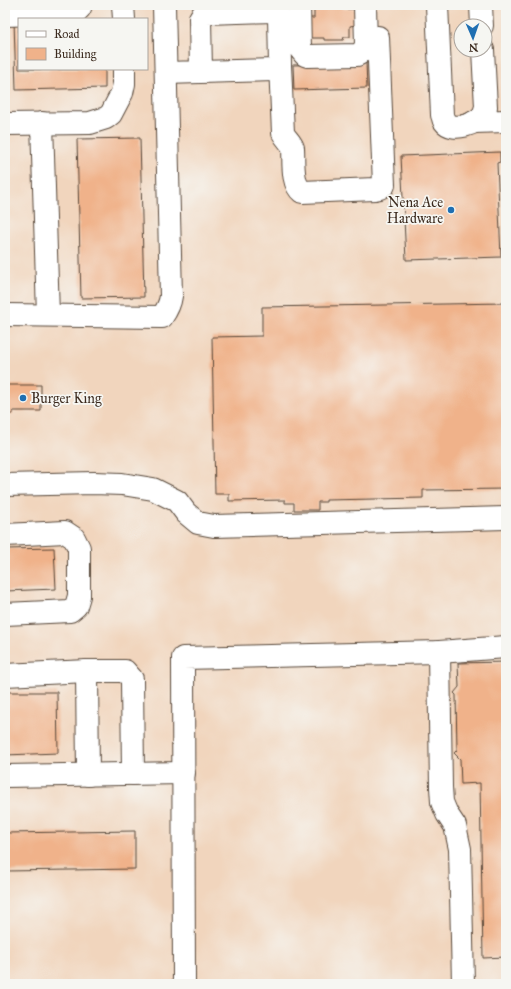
<svg xmlns="http://www.w3.org/2000/svg" width="511" height="989" font-family="'IM FELL Great Primer',serif">
  <style>
    .built { fill: #f1d5bd; fill-rule: evenodd }
    .building { fill: #f0b28a }
    .lines { fill: none; stroke-linecap: round; stroke-linejoin: round }
    .minor-casing { stroke: #564638; stroke-width: 24 }
    .minor { stroke: #fff; stroke-width: 22 }
    .poi-dot { fill: #1f6fb2; stroke: #f6f6f2; stroke-width: 1.5 }
    .labels { text-anchor: middle; stroke-width: 3.5; stroke-linejoin: round; paint-order: stroke }
    .poi-label { font-size: 14px; fill: #3b2a1e; stroke: #f6f6f2; text-anchor: end }
  </style>
  <rect width="100%" height="100%" fill="#f6f6f2"/>
  <filter id="ink" filterUnits="userSpaceOnUse"><feTurbulence type="fractalNoise" baseFrequency=".025" numOctaves="2"/><feDisplacementMap in="SourceGraphic" scale="8" xChannelSelector="R" yChannelSelector="G"/><feConvolveMatrix kernelMatrix="1 2 1 2 8 2 1 2 1" color-interpolation-filters="sRGB"/></filter>
  <filter id="wash" filterUnits="userSpaceOnUse"><feTurbulence type="fractalNoise" baseFrequency=".012" numOctaves="4" result="noise"/><feDisplacementMap in="SourceGraphic" scale="16" xChannelSelector="R" yChannelSelector="G"/><feGaussianBlur stdDeviation="0.9" result="paint"/><feColorMatrix in="noise" values="0 0 0 0 0 0 0 0 0 0 0 0 0 0 0 0 0 1.4 0 .05"/><feComposite in="paint" operator="in"/></filter>
  <g filter="url(#wash)">
    <rect width="100%" height="100%" fill="#f1e6ce"/>
    <path class="built" d="M5,5H506V984H5ZM19,19H147V69H19ZM461,26H485V50H461Z"/>
    <g id="blocks">
      <g class="building">
        <path d="M314,5H343V9H356V25L350,26V37H344L343,40H324V38H304L309,18H314Z"/>
        <path d="M14,20L19,26V69H105V88L16,90Z"/>
        <path d="M366,63L367,88L294,90L293,65Z"/>
        <path d="M140,138L144,297L81,298L77,139Z"/>
        <path d="M500,152V162L497,163L501,257L406,260L401,156Z"/>
        <path d="M506,303V489L423,490V498L326,500V502H318V510H294V503H285V500L229,501V494H215L212,337L262,336V307Z"/>
        <path d="M5,385H41V411H13V414H5Z"/>
        <path d="M54,548L56,589L5,591V549Z"/>
        <path d="M506,662V957L483,958L480,783L461,784L460,759L454,753L457,750L456,695L454,693L459,687L458,663Z"/>
        <path d="M5,692H57L58,753L5,755Z"/>
        <path d="M135,831V869L6,871V833Z"/>
      </g>
    </g>
  </g>
  <g filter="url(#ink)">
    <use href="#blocks" fill-opacity="0" stroke="#564638" stroke-width="1"/>
    <g class="lines">
      <g class="minor-casing">
        <g id="minor">
          <path d="M123,5L124,19"/>
          <path d="M299,5L300,49L305,55L308,56L357,55C362,53 364,50 366,45L365,5"/>
          <path d="M437,5L442,115C443,117 443,119 444,121C452,133 479,124 484,113C485,111 485,109 486,107L483,50"/>
          <path d="M481,5L482,26"/>
          <path d="M5,15L75,13L80,8L81,5"/>
          <path d="M280,65L283,133C286,139 291,142 293,148C294,161 291,183 302,192L375,189L380,188L384,185L378,37"/>
          <path d="M166,73L274,70L278,68L280,65L279,16L276,13L273,11L207,13L203,14L200,18L201,72"/>
          <path d="M474,122L506,121"/>
          <path d="M42,123L48,315"/>
          <path d="M5,124L90,123L106,118L111,114L122,93L124,84V69"/>
          <path d="M5,315L162,317C167,310 170,304 171,296L164,5"/>
          <path d="M5,485L94,483L122,484L153,489L177,501L186,513L198,523L214,526L506,518"/>
          <path d="M5,535L65,532L74,538L79,548V596L76,606L70,611L5,614"/>
          <path d="M439,652L441,787L442,802L447,814L455,826L460,849L463,984"/>
          <path d="M5,675L87,671"/>
          <path d="M88,775L87,671H125L132,679L133,774"/>
          <path d="M5,776L184,773"/>
          <path d="M184,984L183,658L439,652L506,647"/>
        </g>
      </g>
      <use href="#minor" class="minor"/>
    </g>
  </g>
  <g class="poi-dot">
    <circle cx="451" cy="210" r="4"/>
    <circle cx="23" cy="398" r="4"/>
  </g>
  <g class="labels">
    <g class="poi-label">
      <text x="443" y="207">Nena Ace<tspan x="443" dy="16">Hardware</tspan></text>
      <text x="31" y="403" text-anchor="start">Burger King</text>
    </g>
  </g>
  <rect width="511" height="989" fill="none" stroke="#f6f6f2" stroke-width="20"/>
  <rect x="18" y="18" width="130" height="52" fill="#f6f6f2" stroke="#aba49d"/>
  <rect x="26" y="31" width="20" height="6" fill="#ffffff" stroke="#aba49d"/>
  <text x="54" y="38" font-size="12" fill="#3b2a1e">Road</text>
  <rect x="26" y="48" width="20" height="12" fill="#f0b28a" stroke="#aba49d"/>
  <text x="54" y="58" font-size="12" fill="#3b2a1e">Building</text>
  <g transform="translate(473 38) rotate(178)"><circle r="19" fill="#f6f6f2" stroke="#aba49d"/>
  <path d="M0-3L7 15L0 10L-7 15Z" fill="#1f6fb2"/>
  <text y="-6" font-size="11" font-weight="bold" text-anchor="middle" fill="#3b2a1e">N</text>
  </g>
</svg>
